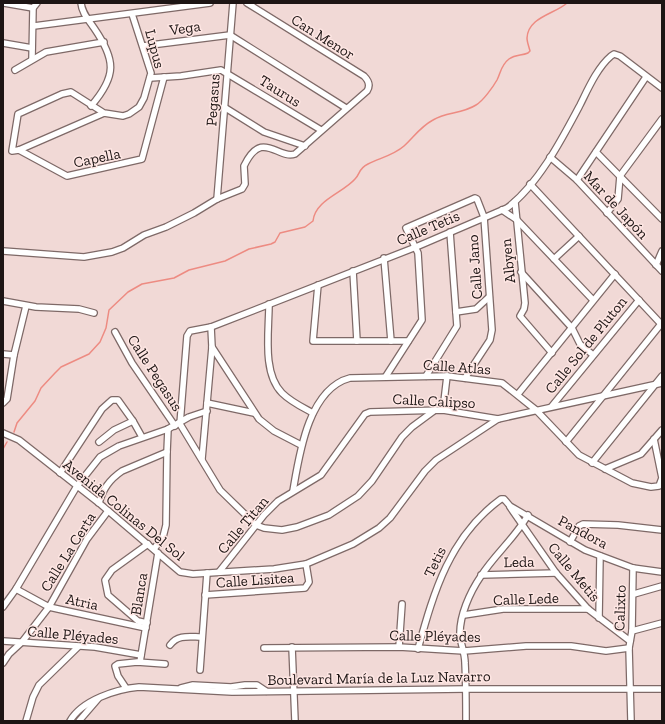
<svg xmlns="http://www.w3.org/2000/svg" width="665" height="724" font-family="'Zilla Slab',serif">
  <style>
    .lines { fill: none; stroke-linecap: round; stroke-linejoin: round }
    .stream { stroke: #ed8b82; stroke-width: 1.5 }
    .minor-casing { stroke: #7e6967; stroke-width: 8 }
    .minor { stroke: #fff; stroke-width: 5.5 }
    .labels { text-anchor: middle; stroke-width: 3; stroke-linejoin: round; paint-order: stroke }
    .street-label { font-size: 15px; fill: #1d1514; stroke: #fee6e3 }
  </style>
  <rect width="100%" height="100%" fill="#f1d9d6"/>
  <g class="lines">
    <g class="stream">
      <path d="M14,432L17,423L35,401L41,388L55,373L61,367L89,354L100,342L106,328L109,310L128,292L142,284L174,278L189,270L225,261L249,249L271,244L275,242L280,233L305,227L313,221C315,200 343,193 355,179C361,173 358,169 368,164C380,158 394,155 404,146C414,137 420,127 433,120C446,112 462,114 476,105C483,101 493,87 497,80C501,72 501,65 509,59C516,54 521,56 528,53L530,51C529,47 527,42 527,38C528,17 555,14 567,3"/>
      <path d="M3,449L7,442"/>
    </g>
    <g class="minor-casing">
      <g id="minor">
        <path d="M4,3L33,8"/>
        <path d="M81,3C82,13 88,19 94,28C116,60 117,76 91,106"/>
        <path d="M34,26L210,3"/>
        <path d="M3,43L32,48"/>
        <path d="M143,46L230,35L346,108"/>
        <path d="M32,59L33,8L37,3"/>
        <path d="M15,70L46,52L104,42"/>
        <path d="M150,78L181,76L221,70L321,130"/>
        <path d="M224,107L264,132L305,146"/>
        <path d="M104,113L71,92L62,94L18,114L12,151L19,150L104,113L123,116L129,114L139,107L144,98L151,73L132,14"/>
        <path d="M19,150L67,176L142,159L164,77"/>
        <path d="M596,152L662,219"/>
        <path d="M550,157L577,180L662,271"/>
        <path d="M577,180L646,77"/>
        <path d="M530,184L662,325"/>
        <path d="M217,199L233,3"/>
        <path d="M515,202L525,303L524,309L520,316L552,353"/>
        <path d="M502,210L517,220L593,300"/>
        <path d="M607,213L618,199L620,176L662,119"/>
        <path d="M3,251L84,257L112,252L123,248L144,235L166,227L194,213L217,199L242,189L245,184L244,166C262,128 278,160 295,154L367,91C371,85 368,80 364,76L247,3"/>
        <path d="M384,258L391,341"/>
        <path d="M554,259L579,236"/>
        <path d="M656,265L662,251"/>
        <path d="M353,271L357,341"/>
        <path d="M521,272L572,328L580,344L593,355"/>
        <path d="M318,285L313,341H408"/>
        <path d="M3,301L36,307L79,309L94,313"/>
        <path d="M269,304C269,331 262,373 282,393C291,402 302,407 313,413"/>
        <path d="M456,312L476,309L489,297"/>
        <path d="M115,332L132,363L175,426"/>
        <path d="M212,347L259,419L274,431L301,445"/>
        <path d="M3,354L14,355"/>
        <path d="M386,376L422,320L418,253L406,228L475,198L477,199L484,217L492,330L490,340L465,378"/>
        <path d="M426,376L457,326L450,232"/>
        <path d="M518,394L615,274"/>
        <path d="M3,403L7,399L14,355L26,306"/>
        <path d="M207,403L254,413"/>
        <path d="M552,406L639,300"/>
        <path d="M443,410L447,376"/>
        <path d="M180,424L187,336L190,331L211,327L416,247L507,208C538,185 562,139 580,105C588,89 597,68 611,56L614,54L620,56L662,88"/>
        <path d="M180,424L220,490L256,525L264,528L282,530L297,527L329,515L358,496L372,481L402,437L412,427L435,410"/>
        <path d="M3,433L19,440L99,503L180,572L193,574L274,569L306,564L353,544L379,528L390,518L425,471L436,460L498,419L662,383"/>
        <path d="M99,442L114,430L133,421"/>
        <path d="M566,442L661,324"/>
        <path d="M202,459L212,347L211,327"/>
        <path d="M592,463L662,376"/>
        <path d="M605,469L641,454L662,430"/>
        <path d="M60,473L102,409L112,400H118L133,421L142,437"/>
        <path d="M293,491C299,456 308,389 350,378L447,376L502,383L536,410L579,455L632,483L651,487L659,486L662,478L654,439"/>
        <path d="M99,503C103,489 109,480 122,471L167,452L168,429"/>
        <path d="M510,507L556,573L588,609L630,641"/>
        <path d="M570,542L579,526L583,524L618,525L662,530"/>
        <path d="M154,549L163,537L166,525L167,452"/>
        <path d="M219,572L264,515L278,501L321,475L365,414L370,412L443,410L498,419"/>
        <path d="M481,575L556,573"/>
        <path d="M16,589L49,607L58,609L146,628"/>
        <path d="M634,594L662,586"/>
        <path d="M205,595L305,588L309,582L306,564"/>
        <path d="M3,607L16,589L77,486L100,457L119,446L168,429L189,417L207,411"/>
        <path d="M464,615L503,609H588"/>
        <path d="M599,618L600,556"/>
        <path d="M147,623L138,621L108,595L105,580L112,570L148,544"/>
        <path d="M632,631L662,623"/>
        <path d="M3,641L95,647L141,655"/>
        <path d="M170,645C178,634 190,637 202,637"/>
        <path d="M292,647L295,721"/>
        <path d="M399,647L402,604"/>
        <path d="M264,648L399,647L464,651L526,646H571L606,651L629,648"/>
        <path d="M418,649C434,591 450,536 501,499H504L510,506L585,550L633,568L662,572"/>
        <path d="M140,662L158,553"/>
        <path d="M3,663L9,654L22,642L49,607L87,539L108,511"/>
        <path d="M200,670L207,573"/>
        <path d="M126,688L118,676L115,666L118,664L137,662L165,664"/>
        <path d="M181,688L193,685L231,687L245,685H257L266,691"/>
        <path d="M26,721L33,697L39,685L78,647"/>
        <path d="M70,721C82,700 117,689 139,687L232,692L465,689H662"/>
        <path d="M79,721L98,699"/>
        <path d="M466,721C466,702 466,682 465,663C465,653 461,645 460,636C459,616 470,592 481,576C495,554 515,538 528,515"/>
        <path d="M631,721L629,648L632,631L633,568"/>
      </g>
    </g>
    <use href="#minor" class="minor"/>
  </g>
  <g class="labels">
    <g class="street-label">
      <text transform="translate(185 28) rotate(-8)" y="5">Vega</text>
      <text transform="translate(323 37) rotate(32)" y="5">Can Menor</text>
      <text transform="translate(155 49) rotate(75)" y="5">Lupus</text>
      <text transform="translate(280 91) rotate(32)" y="5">Taurus</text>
      <text transform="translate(213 100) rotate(-86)" y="5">Pegasus</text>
      <text transform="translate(97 158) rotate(-12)" y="5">Capella</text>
      <text transform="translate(616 205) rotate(47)" y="5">Mar de Japón</text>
      <text transform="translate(428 228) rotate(-23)" y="5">Calle Tetis</text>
      <text transform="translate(508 261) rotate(-96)" y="5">Albyen</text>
      <text transform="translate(475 267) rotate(-94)" y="5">Calle Jano</text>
      <text transform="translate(586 345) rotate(-51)" y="5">Calle Sol de Pluton</text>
      <text transform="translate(457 367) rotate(4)" y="5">Calle Atlas</text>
      <text transform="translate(155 373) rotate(57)" y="5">Calle Pegasus</text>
      <text transform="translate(434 401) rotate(3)" y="5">Calle Calipso</text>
      <text transform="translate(124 510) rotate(39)" y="5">Avenida Colinas Del Sol</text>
      <text transform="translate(243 525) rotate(-50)" y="5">Calle Titan</text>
      <text transform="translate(583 532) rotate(28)" y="5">Pandora</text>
      <text transform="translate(68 552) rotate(-58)" y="5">Calle La Certa</text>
      <text transform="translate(435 562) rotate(-64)" y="5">Tetis</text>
      <text transform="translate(519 562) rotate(-1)" y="5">Leda</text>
      <text transform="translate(574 572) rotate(50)" y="5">Calle Metis</text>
      <text transform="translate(255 580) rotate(-4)" y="5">Calle Lisitea</text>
      <text transform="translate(139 594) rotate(-81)" y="5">Blanca</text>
      <text transform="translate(526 599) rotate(-2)" y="5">Calle Lede</text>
      <text transform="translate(82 602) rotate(12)" y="5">Atria</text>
      <text transform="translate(620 608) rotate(-88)" y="5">Calixto</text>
      <text transform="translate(73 635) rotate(5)" y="5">Calle Pléyades</text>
      <text transform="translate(435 636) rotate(1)" y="5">Calle Pléyades</text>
      <text transform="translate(379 678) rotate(-1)" y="5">Boulevard María de la Luz Navarro</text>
    </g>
  </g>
  <rect width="665" height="724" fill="none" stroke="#1d1514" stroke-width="8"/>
</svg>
